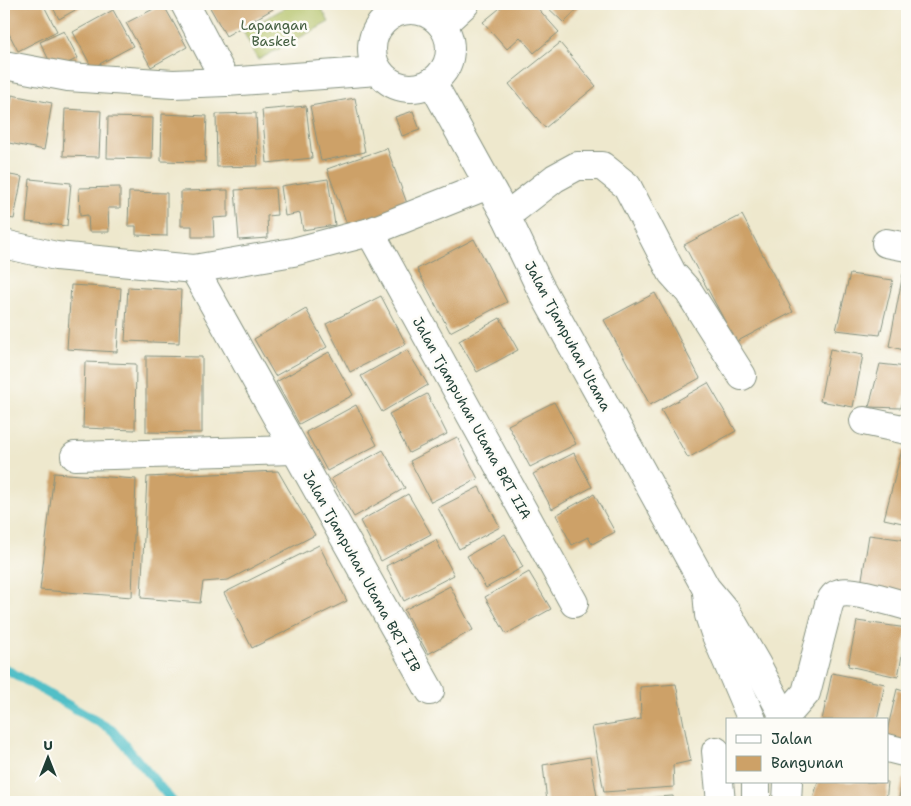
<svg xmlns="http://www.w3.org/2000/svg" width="911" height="806" font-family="'Shantell Sans',sans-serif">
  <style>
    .green { fill: #b0bf62; stroke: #687e4b }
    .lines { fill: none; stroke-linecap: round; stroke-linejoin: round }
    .stream { stroke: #51bfc7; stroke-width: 9 }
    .building { fill: #cda167 }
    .street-casing { stroke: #869280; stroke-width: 30 }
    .street { stroke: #fff; stroke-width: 28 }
    .labels { text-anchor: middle; stroke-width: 5; stroke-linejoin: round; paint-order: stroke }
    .park-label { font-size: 14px; fill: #435e40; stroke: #fdfcf7 }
    .street-label { font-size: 14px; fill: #1f3d34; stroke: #fdfcf7 }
  </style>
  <rect width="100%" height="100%" fill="#fdfcf7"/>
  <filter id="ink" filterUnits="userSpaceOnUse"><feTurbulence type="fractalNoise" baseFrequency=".02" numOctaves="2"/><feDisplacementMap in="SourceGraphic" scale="10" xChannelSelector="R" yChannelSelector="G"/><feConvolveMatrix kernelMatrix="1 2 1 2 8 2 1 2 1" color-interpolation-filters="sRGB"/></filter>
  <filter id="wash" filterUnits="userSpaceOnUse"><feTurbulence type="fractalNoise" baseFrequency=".0096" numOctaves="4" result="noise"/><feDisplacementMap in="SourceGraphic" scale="20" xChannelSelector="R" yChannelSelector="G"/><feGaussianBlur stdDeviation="1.12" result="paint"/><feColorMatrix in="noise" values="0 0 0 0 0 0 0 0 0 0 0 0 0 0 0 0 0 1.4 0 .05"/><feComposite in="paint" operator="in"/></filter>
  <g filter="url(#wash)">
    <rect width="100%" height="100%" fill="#eee8cd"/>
    <path class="green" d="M292,4H319L329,22L258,60L243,31Z"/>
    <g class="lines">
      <path class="stream" d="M4,668L112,730L173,802"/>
    </g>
    <g id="blocks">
      <g class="building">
        <path d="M4,4H43L57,31L18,51L4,24Z"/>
        <path d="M51,4H86L59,19Z"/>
        <path d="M163,4L187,47L151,67L126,23Z"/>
        <path d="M208,4H271L273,9L226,36Z"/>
        <path d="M505,4H534L559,32L534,53L520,37L507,49L483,22Z"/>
        <path d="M544,4H582L564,23Z"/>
        <path d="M113,10L133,46L92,68L73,32Z"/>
        <path d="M64,31L78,58L54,70L40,42Z"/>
        <path d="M560,43L596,86L545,128L509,84Z"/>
        <path d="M12,95L52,103L44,150L4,142Z"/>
        <path d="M355,98L365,152L321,161L310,106Z"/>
        <path d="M306,106L312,158L267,163L262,110Z"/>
        <path d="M65,109L101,111L99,157L63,156Z"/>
        <path d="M413,111L420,130L402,136L395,117Z"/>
        <path d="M256,113L258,166L217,167L216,114Z"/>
        <path d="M162,114L207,116L205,162L161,161Z"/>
        <path d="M108,117L153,118L152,159L107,158Z"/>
        <path d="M387,148L409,209L349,230L327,169Z"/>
        <path d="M4,174L22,177L14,219L4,217Z"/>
        <path d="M30,179L71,183L67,226L26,222Z"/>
        <path d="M328,179L335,225L303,230L300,213L285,216L281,186Z"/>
        <path d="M120,187V208H108L109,232H89L88,215L80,216L79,188Z"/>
        <path d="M275,188L277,215L267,216L268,238L239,240L235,190Z"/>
        <path d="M228,190V217L213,218L214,237H192V226H181V191Z"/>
        <path d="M129,192L167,193V236L136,235V226H128Z"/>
        <path d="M742,215L793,312L736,342L684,245Z"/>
        <path d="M474,239L507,302L450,332L417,269Z"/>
        <path d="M850,274L893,280L880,335L836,330Z"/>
        <path d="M903,274L907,275V351L889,346Z"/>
        <path d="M71,285L121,288L117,352L67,349Z"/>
        <path d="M128,287L181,290L179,343L125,341Z"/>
        <path d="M655,293L700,378L650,405L604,320Z"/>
        <path d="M381,296L406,344L350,372L326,324Z"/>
        <path d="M306,309L327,347L275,376L254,339Z"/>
        <path d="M500,318L518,350L477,372L459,341Z"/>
        <path d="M830,349L863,355L853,407L820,401Z"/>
        <path d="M407,350L428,385L382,412L361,376Z"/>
        <path d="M329,352L353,395L299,424L276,382Z"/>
        <path d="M146,356L202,357V433L146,432Z"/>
        <path d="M85,362L136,364L135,430L83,428Z"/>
        <path d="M880,364L907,367V385L901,408L869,407Z"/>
        <path d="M708,383L736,431L688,458L661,410Z"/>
        <path d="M427,394L447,434L409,453L389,414Z"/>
        <path d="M554,402L576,444L530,467L508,425Z"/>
        <path d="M356,405L377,445L327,471L306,432Z"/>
        <path d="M457,437L478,479L431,502L410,461Z"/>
        <path d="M383,450L405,488L354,517L331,479Z"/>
        <path d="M902,450L907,452V524L884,519Z"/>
        <path d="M574,453L592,487L552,509L533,474Z"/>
        <path d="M278,471L315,535L228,580L203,582L200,603L141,598L147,477Z"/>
        <path d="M54,473L136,479L132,597L40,590Z"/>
        <path d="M479,487L500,527L459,549L438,508Z"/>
        <path d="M408,494L431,534L381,561L360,521Z"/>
        <path d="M594,494L615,532L592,544L588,537L572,545L556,515Z"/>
        <path d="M505,534L523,567L486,588L467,556Z"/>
        <path d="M869,535L907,540V595L861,585Z"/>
        <path d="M436,540L454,575L404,601L386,566Z"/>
        <path d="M319,545L347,601L252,648L224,593Z"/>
        <path d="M529,572L551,609L506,634L485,597Z"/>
        <path d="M450,586L473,630L428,654L404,610Z"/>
        <path d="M857,621L907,628L898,677L848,666Z"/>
        <path d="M832,673L885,684L877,720H822Z"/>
        <path d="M676,684L691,761L673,765L674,787L604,792L592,727L641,719L640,687Z"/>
        <path d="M897,689L907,692V747L887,744V731Z"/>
        <path d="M590,757L598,802H547L543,765Z"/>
        <path d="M903,779H907V802H898Z"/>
        <path d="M818,782H888L886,802H812Z"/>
        <path d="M673,796L674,802H617V800Z"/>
      </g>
    </g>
  </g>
  <g filter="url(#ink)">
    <use href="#blocks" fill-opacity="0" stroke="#869280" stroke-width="1"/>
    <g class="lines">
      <g class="street-casing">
        <g id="street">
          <path d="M185,4L226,82"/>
          <circle cx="411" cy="49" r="39"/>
          <path d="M442,25L465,4"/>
          <path d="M4,65L68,77L173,84L226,82L378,71"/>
          <path d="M432,82L506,216L539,285L706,588L727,613L757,665L786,720"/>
          <path d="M506,216L555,178L577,166H602L627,186L672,273L689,292L742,376"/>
          <path d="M370,232L574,603"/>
          <path d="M886,243L907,247"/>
          <path d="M4,244L56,256L194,269L293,252L370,232L488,185"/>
          <path d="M194,269L430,691"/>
          <path d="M864,421L907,430"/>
          <path d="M75,456L294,450"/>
          <path d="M707,592L709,615L715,633L752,720"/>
          <path d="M781,720L785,717L806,693L829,604C832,598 833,595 840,593C853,589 892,602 907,606"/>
          <path d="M887,748L907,753"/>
          <path d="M716,751L721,802"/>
          <path d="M756,802V782"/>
          <path d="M787,802L788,782"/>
        </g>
      </g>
      <use href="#street" class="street"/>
    </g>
  </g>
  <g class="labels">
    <g class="park-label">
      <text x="274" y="30">Lapangan<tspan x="274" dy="16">Basket</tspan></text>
    </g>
    <g class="street-label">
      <text transform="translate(568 336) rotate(62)" y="5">Jalan Tjampuhan Utama</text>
      <text transform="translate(472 418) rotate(61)" y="5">Jalan Tjampuhan Utama BRT IIA</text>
      <text transform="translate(362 571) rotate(61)" y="5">Jalan Tjampuhan Utama BRT IIB</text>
    </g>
  </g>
  <rect width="911" height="806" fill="none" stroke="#fdfcf7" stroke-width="20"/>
  <rect x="726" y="718" width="162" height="65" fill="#fdfcf7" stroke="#a4b0a9"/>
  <rect x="736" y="735" width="25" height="8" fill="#ffffff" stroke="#a4b0a9"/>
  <text x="771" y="744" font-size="15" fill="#1f3d34">Jalan</text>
  <rect x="736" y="756" width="25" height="15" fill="#cda167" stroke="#a4b0a9"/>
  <text x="771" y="768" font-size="15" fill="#1f3d34">Bangunan</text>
  <g transform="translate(48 758)" stroke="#fdfcf7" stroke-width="4" paint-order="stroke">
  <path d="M0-4L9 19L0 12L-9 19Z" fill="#1f3d34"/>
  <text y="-8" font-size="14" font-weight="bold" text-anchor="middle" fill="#1f3d34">U</text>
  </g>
</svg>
